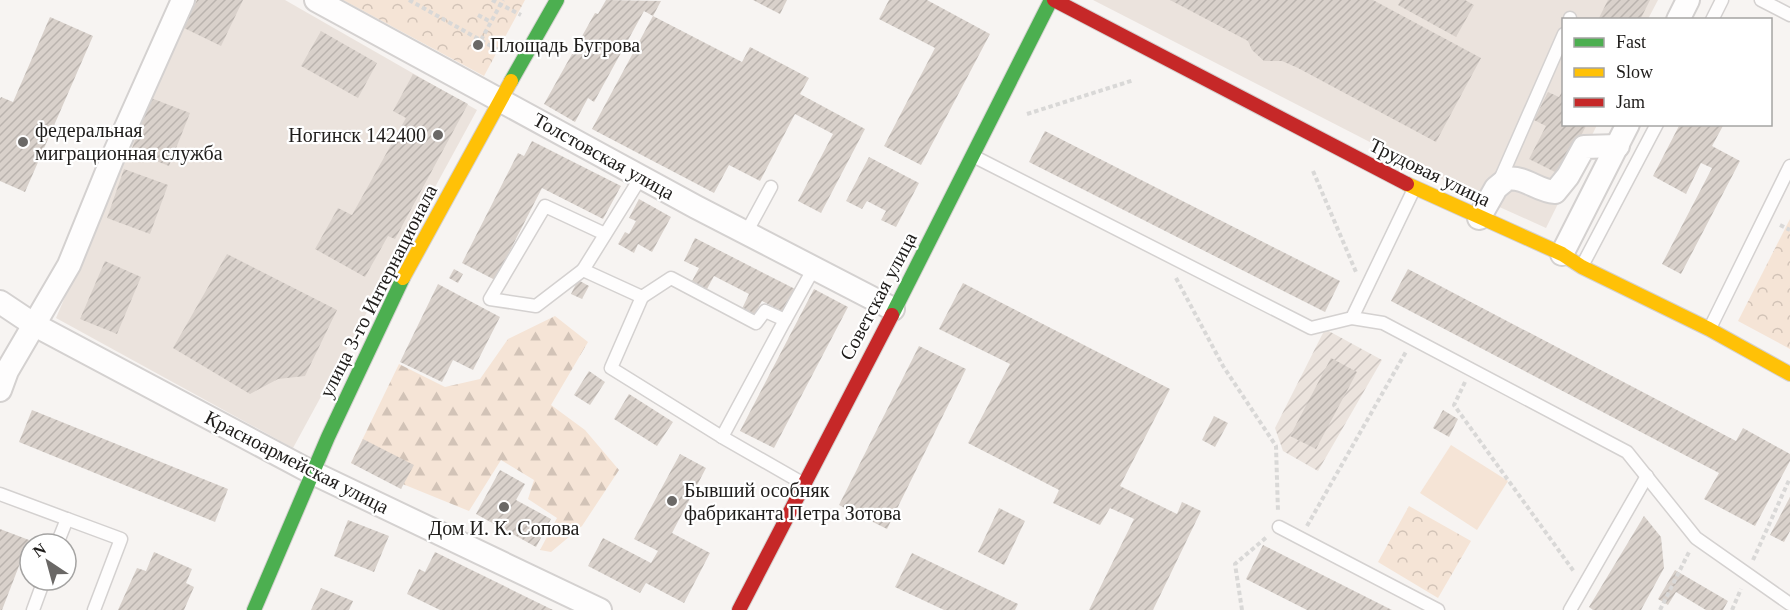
<svg xmlns="http://www.w3.org/2000/svg" width="1790" height="610" font-family="'Times New Roman',serif">
  <style>
    .built { fill: #ebe3dd }
    .industrial { fill: url(#industrial-furrows) }
    .green { fill: #f5e4d6 }
    .forest { fill: url(#forest-firs) }
    .park { fill: url(#park-crowns) }
    .building { fill: url(#building-hatch) }
    .lines { fill: none; stroke-linecap: round; stroke-linejoin: round }
    .lane-casing { stroke: #d4d1d0; stroke-width: 15 }
    .street-casing { stroke: #d4d1d0; stroke-width: 26 }
    .fast-casing { stroke: #d4d1d0; stroke-width: 16 }
    .slow-casing { stroke: #d4d1d0; stroke-width: 16 }
    .jam-casing { stroke: #d4d1d0; stroke-width: 16 }
    .path { stroke: #d9d8d7; stroke-width: 4; stroke-dasharray: 4.5 3; stroke-linecap: butt }
    .lane { stroke: #fefdfd; stroke-width: 12 }
    .street { stroke: #fefdfd; stroke-width: 22 }
    .fast { stroke: #4caf50; stroke-width: 14 }
    .slow { stroke: #ffc107; stroke-width: 14 }
    .jam { stroke: #c62828; stroke-width: 14 }
    .poi-dot { fill: #6a6866; stroke: #fff; stroke-width: 2 }
    .labels { text-anchor: middle; stroke-width: 4.5; stroke-linejoin: round; paint-order: stroke }
    .poi-label { font-size: 20px; fill: #1e1c1a; stroke: #fff; text-anchor: start }
    .street-label { font-size: 20px; fill: #1e1c1a; stroke: #fff }
  </style>
  <defs>
    <pattern id="industrial-furrows" width="10" height="10" patternUnits="userSpaceOnUse" patternTransform="scale(1.5)"><rect width="10" height="10" fill="#ebe3dd"/><path d="M-1 1l2-2M0 10L10 0M9 11l2-2" fill="none" stroke="#c9c2bd"/></pattern>
    <pattern id="forest-firs" width="22" height="20" patternUnits="userSpaceOnUse" patternTransform="scale(1.5)"><rect width="22" height="20" fill="#f5e4d6"/><path d="M5 1l3.5 6h-7zM16 11l3.5 6h-7z" fill="#d2c3b7"/></pattern>
    <pattern id="park-crowns" width="20" height="18" patternUnits="userSpaceOnUse" patternTransform="scale(1.5)"><rect width="20" height="18" fill="#f5e4d6"/><path d="M2 6a3 3 0 1 1 6 0M12 15a3 3 0 1 1 6 0" fill="none" stroke="#d2c3b7"/></pattern>
    <pattern id="building-hatch" width="6" height="6" patternUnits="userSpaceOnUse" patternTransform="scale(1.5)"><rect width="6" height="6" fill="#d9d1cb"/><path d="M-1 1l2-2M0 6l6-6M5 7l2-2" fill="none" stroke="#bab3ae"/></pattern>
  </defs>
  <rect width="100%" height="100%" fill="#f7f4f2"/>
  <g class="built">
    <path d="M192,0H285L477,110L293,448L56,318Z"/>
    <path d="M1093,0H1658L1648,19L1564,20V124L1597,125L1546,228L1475,196Z"/>
  </g>
  <path class="industrial" d="M1325,329L1382,360L1318,471L1283,451L1275,428Z"/>
  <path class="green" d="M1451,445L1508,481L1477,530L1420,493Z"/>
  <path class="forest" d="M555,316L588,342L551,405L585,430L619,470L582,526L551,552L540,550L557,518L528,499L534,480L501,460L469,511L351,463L399,364L445,387L480,379L508,339Z"/>
  <g class="park">
    <path d="M343,0H525L484,76Z"/>
    <path d="M1790,219V349L1738,321Z"/>
    <path d="M1409,506L1471,541L1438,598L1378,562Z"/>
  </g>
  <g class="building">
    <path d="M197,0H243L221,46L184,28Z"/>
    <path d="M606,0L661,1L653,16L644,11L594,102L588,98L575,122L544,104L595,13L598,14Z"/>
    <path d="M753,0H787L780,14Z"/>
    <path d="M889,0H927L990,34L921,165L884,146L935,48L879,19Z"/>
    <path d="M1170,0H1373L1481,58L1436,142L1298,68L1282,61H1264L1252,50L1248,41Z"/>
    <path d="M1401,0H1465L1474,5L1456,37L1398,5Z"/>
    <path d="M1608,0H1650L1640,20H1598Z"/>
    <path d="M653,16L742,62L750,47L809,78L800,94L865,129L821,213L798,201L833,134L795,114L760,181L729,165L714,193L592,129Z"/>
    <path d="M50,17L93,36L25,192L0,181V99L1,97L13,102Z"/>
    <path d="M321,31L377,63L358,98L301,66Z"/>
    <path d="M413,74L468,104L395,239L388,236L365,277L315,249L338,208L352,215L406,118L393,111Z"/>
    <path d="M1564,88V124H1587L1561,175L1529,159L1546,126L1534,120L1548,92L1559,97Z"/>
    <path d="M151,98L190,113L169,166L131,151Z"/>
    <path d="M1680,124H1724L1712,146L1740,161L1681,274L1662,264L1712,168L1701,163L1686,194L1653,176Z"/>
    <path d="M1045,131L1340,281L1325,312L1029,162Z"/>
    <path d="M532,141L621,186L603,219L542,188L495,280L462,263L518,153L524,156Z"/>
    <path d="M869,157L919,183L896,227L881,220L886,211L867,201L862,209L846,201Z"/>
    <path d="M124,169L168,185L150,234L107,218Z"/>
    <path d="M639,199L671,217L652,252L638,244L634,253L618,244L625,232L629,234L636,221L629,218Z"/>
    <path d="M695,238L799,291L787,314L762,301L753,317L741,311L749,294L714,276L706,291L691,283L699,268L684,261Z"/>
    <path d="M227,254L337,310L305,376L278,379L250,394L173,348Z"/>
    <path d="M105,261L141,277L117,334L80,319Z"/>
    <path d="M454,269L463,274L458,283L449,278Z"/>
    <path d="M1408,269L1736,441L1743,428L1790,454V461L1755,526L1704,499L1719,473L1391,301Z"/>
    <path d="M578,280L589,286L582,299L571,294Z"/>
    <path d="M963,283L1170,389L1120,486L1177,514L1182,502L1201,511L1153,610H1089L1134,519L1110,508L1100,525L1053,503L1059,490L968,443L1010,364L939,329Z"/>
    <path d="M438,284L500,317L473,370L453,360L442,382L400,362Z"/>
    <path d="M814,289L848,307L774,448L740,431Z"/>
    <path d="M919,346L966,369L887,529L839,505Z"/>
    <path d="M1331,358L1357,372L1316,449L1290,436Z"/>
    <path d="M589,371L605,382L590,405L574,395Z"/>
    <path d="M629,394L673,422L657,446L614,419Z"/>
    <path d="M32,410L228,489L215,522L19,442Z"/>
    <path d="M1443,410L1458,419L1449,437L1433,428Z"/>
    <path d="M1214,416L1228,423L1215,447L1202,440Z"/>
    <path d="M363,439L414,465L401,489L351,463Z"/>
    <path d="M680,454L706,468L672,533L710,553L684,603L646,583L640,593L588,566L603,538L651,563L658,551L634,539Z"/>
    <path d="M500,470L525,484L516,500L551,519L536,547L476,514Z"/>
    <path d="M1790,497V531L1784,542L1770,535Z"/>
    <path d="M999,508L1025,521L1004,565L978,552Z"/>
    <path d="M1644,516L1661,537L1664,568L1641,610H1593L1589,607Z"/>
    <path d="M348,520L389,536L374,572L334,556Z"/>
    <path d="M0,529L29,540L2,610H0Z"/>
    <path d="M1263,545L1392,610H1307L1246,579Z"/>
    <path d="M154,552L192,569L186,583L194,587L184,610H118L137,568L146,571Z"/>
    <path d="M435,552L553,610H440L407,594L419,569L425,572Z"/>
    <path d="M912,553L1018,604L1015,610H944L895,587Z"/>
    <path d="M1675,570L1728,601L1723,610H1706L1676,592L1668,605L1658,599Z"/>
    <path d="M321,588L353,601L349,610H311Z"/>
  </g>
  <g class="lines">
    <g class="lane-casing">
      <g id="lane">
        <path d="M1761,0L1790,15"/>
        <path d="M1570,20V18"/>
        <path d="M1712,20L1722,0"/>
        <path d="M975,157L1311,328L1352,318L1383,323L1627,452L1696,538L1790,604"/>
        <path d="M641,177L583,270L642,297L671,278L756,323L765,311L785,320L814,268"/>
        <path d="M1499,182L1564,34"/>
        <path d="M746,233L771,187"/>
        <path d="M1582,266L1657,124"/>
        <path d="M583,270L536,306L490,299L545,206L605,234"/>
        <path d="M642,297L611,368L722,437"/>
        <path d="M1352,318L1414,189"/>
        <path d="M785,320L722,437L804,484"/>
        <path d="M1710,328L1790,166"/>
        <path d="M0,494L67,519L57,544"/>
        <path d="M67,519L121,539L94,610"/>
        <path d="M1279,527L1438,610"/>
        <path d="M33,610L44,580"/>
        <path d="M1570,610L1647,476"/>
      </g>
    </g>
    <g class="street-casing">
      <g id="street">
        <path d="M316,0L696,207L893,309"/>
        <path d="M1678,20L1688,0"/>
        <path d="M1479,218L1496,188L1507,179C1525,176 1537,191 1555,192L1568,176L1584,147L1618,146"/>
        <path d="M1562,254L1628,124"/>
        <path d="M0,302L33,324L311,472L600,610"/>
        <path d="M0,390L7,371L69,265L115,152L183,0"/>
      </g>
    </g>
    <g class="fast-casing">
      <g id="fast">
        <path d="M511,81L557,0"/>
        <path d="M892,315L1051,0"/>
        <path d="M254,610L328,437L403,278"/>
      </g>
    </g>
    <g class="slow-casing">
      <g id="slow">
        <path d="M1407,184L1562,254L1582,267L1709,329L1790,374"/>
        <path d="M403,278L511,81"/>
      </g>
    </g>
    <g class="jam-casing">
      <g id="jam">
        <path d="M1054,0L1407,184"/>
        <path d="M739,610L892,315"/>
      </g>
    </g>
    <g class="path">
      <path d="M409,0L500,51"/>
      <path d="M492,0L521,15"/>
      <path d="M478,15L491,22"/>
      <path d="M481,40L503,0"/>
      <path d="M1027,114L1134,80"/>
      <path d="M1313,171L1356,272"/>
      <path d="M1780,225L1790,230"/>
      <path d="M1176,278L1223,366L1276,446L1278,512"/>
      <path d="M1465,382L1454,405L1575,573"/>
      <path d="M1307,526L1407,350"/>
      <path d="M1753,560L1790,478"/>
      <path d="M1242,610L1235,564L1268,536"/>
      <path d="M1660,610L1689,552"/>
      <path d="M1732,610L1741,589"/>
    </g>
    <use href="#lane" class="lane"/>
    <use href="#street" class="street"/>
    <use href="#fast" class="fast"/>
    <use href="#slow" class="slow"/>
    <use href="#jam" class="jam"/>
  </g>
  <g class="poi-dot">
    <circle cx="478" cy="45" r="6"/>
    <circle cx="438" cy="135" r="6"/>
    <circle cx="23" cy="142" r="6"/>
    <circle cx="672" cy="501" r="6"/>
    <circle cx="504" cy="507" r="6"/>
  </g>
  <g class="labels">
    <g class="poi-label">
      <text x="490" y="52">Площадь Бугрова</text>
      <text x="35" y="137">федеральная<tspan x="35" dy="23">миграционная служба</tspan></text>
      <text x="426" y="142" text-anchor="end">Ногинск 142400</text>
      <text x="684" y="497">Бывший особняк<tspan x="684" dy="23">фабриканта Петра Зотова</tspan></text>
      <text x="504" y="535" text-anchor="middle">Дом И. К. Сопова</text>
    </g>
    <g class="street-label">
      <text transform="translate(604 156) rotate(29)" y="7">Толстовская улица</text>
      <text transform="translate(1430 172) rotate(26)" y="7">Трудовая улица</text>
      <text transform="translate(378 291) rotate(-63)" y="7">улица 3-го Интернационала</text>
      <text transform="translate(878 296) rotate(-62)" y="7">Советская улица</text>
      <text transform="translate(297 462) rotate(27)" y="7">Красноармейская улица</text>
    </g>
  </g>
  <rect x="1562" y="18" width="210" height="108" fill="#ffffff" stroke="#a5a4a3" stroke-width="1.5"/>
  <rect x="1574" y="38" width="30" height="9" fill="#4caf50" stroke="#a5a4a3" stroke-width="1.5"/>
  <text x="1616" y="48" font-size="18" fill="#1e1c1a">Fast</text>
  <rect x="1574" y="68" width="30" height="9" fill="#ffc107" stroke="#a5a4a3" stroke-width="1.5"/>
  <text x="1616" y="78" font-size="18" fill="#1e1c1a">Slow</text>
  <rect x="1574" y="98" width="30" height="9" fill="#c62828" stroke="#a5a4a3" stroke-width="1.5"/>
  <text x="1616" y="108" font-size="18" fill="#1e1c1a">Jam</text>
  <g transform="translate(48 562) rotate(324)"><circle r="28" fill="#ffffff" stroke="#a5a4a3" stroke-width="1.5"/>
  <path d="M0-4.5L10 22L0 15L-10 22Z" fill="#6a6866"/>
  <text y="-9" font-size="16" font-weight="bold" text-anchor="middle" fill="#1e1c1a">N</text>
  </g>
</svg>
